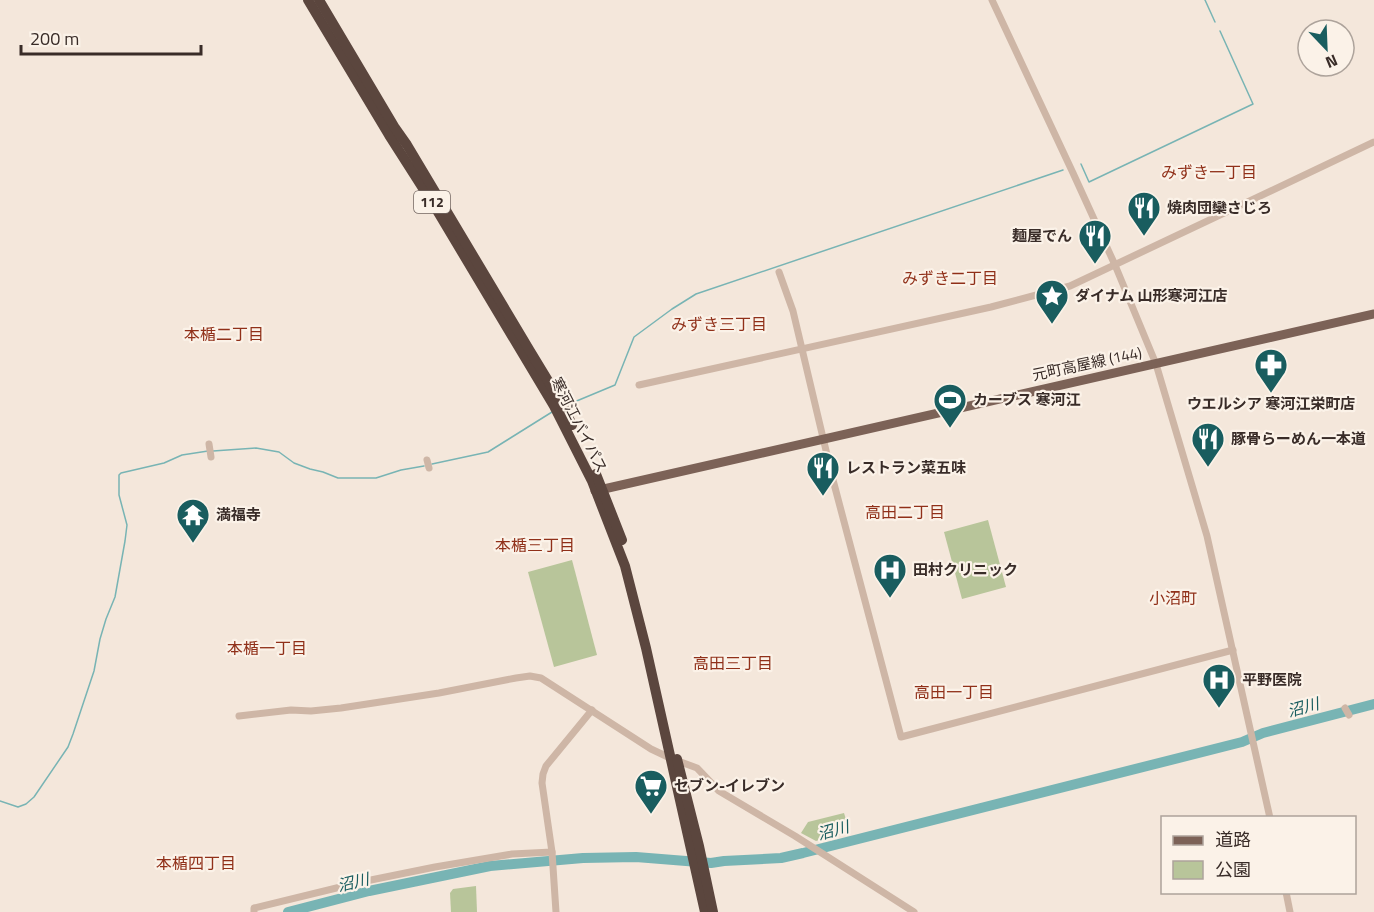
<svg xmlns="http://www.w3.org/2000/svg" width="1374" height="912" font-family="'Titillium Web','Noto Sans JP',sans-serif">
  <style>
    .green { fill: #b8c59a }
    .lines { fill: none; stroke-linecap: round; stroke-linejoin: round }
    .stream { stroke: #78b4b4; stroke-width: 1.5 }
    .river { stroke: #78b4b4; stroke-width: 10 }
    .minor { stroke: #ceb6a6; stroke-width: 7 }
    .major { stroke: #7c6257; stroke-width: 9 }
    .highway { stroke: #5b463e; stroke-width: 10 }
    .labels { text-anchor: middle; stroke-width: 4.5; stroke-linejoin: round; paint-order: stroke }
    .shield { fill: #fbf2e8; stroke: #736762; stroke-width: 1.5 }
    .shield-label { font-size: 14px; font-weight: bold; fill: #392c28 }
    .poi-label { font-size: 15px; font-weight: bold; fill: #392c28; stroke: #fbf2e8; text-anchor: start }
    .street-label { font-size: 15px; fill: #392c28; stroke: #fbf2e8 }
    .neighbourhood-label { font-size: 16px; fill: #903019; stroke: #fbf2e8 }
    .water-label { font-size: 16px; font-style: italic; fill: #195d5f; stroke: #fbf2e8 }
  </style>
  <rect width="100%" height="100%" fill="#f4e7db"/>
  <g class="green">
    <path d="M988,520L1006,587L962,599L944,532Z"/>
    <path d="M572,560L597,655L554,667L528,572Z"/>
    <path d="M844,813L850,832L816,841L801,833L808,822Z"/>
    <path d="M476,886L477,912H451L450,893L453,889Z"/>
  </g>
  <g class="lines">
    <g class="stream">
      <path d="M1205,0L1215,22"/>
      <path d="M1081,164L1089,182L1253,104L1220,31"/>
      <path d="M567,405L615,385L634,337L672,309L696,294L1063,170"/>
      <path d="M213,451L256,448L279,452L294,463L310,469L323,472L338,478H376L401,470L424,466"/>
      <path d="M432,464L488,452L552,412"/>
      <path d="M0,801L18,807L26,804L34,797L68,747L73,734L94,671L100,639L106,619L115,597L125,541L127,525L119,495V475L121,473L164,463L182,455L208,451"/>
    </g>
    <path class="river" d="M288,912L369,891L490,866L583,858L636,857L711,863L724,861L781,858L803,853L1242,742L1263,733L1374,704"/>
    <g class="minor">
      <path d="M992,0L1073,173L1115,265L1156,364L1207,536L1270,818"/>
      <path d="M779,272L793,311L833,480L901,737L1233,650"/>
      <path d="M639,385L991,307L1070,286L1374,142"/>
      <path d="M209,444L211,457"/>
      <path d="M427,460L429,468"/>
      <path d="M1345,708L1349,715"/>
      <path d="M239,716L291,710L311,711L341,708L439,693L516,678L530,676L541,678L651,749L670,758L697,768L719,791L795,836L914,912"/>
      <path d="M1286,892L1290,912"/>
      <path d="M254,912V908L361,882L435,867L512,854L552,852"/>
      <path d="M556,912L552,852L542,783L543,774L546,766L592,710"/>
    </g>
    <path class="major" d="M595,491L1374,314"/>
    <g class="highway">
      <path d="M308,0L389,135L435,207L554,406L592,481L625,566L646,648L705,912"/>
      <path d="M319,0L395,128L407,145L530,351L561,402L572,425"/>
      <path d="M596,474L622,540"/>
      <path d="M677,759L699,846L713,912"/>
    </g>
  </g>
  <defs>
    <g id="restaurant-pin" transform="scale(1.725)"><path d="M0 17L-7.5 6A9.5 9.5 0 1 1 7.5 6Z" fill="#195d5f" stroke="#fbf2e8"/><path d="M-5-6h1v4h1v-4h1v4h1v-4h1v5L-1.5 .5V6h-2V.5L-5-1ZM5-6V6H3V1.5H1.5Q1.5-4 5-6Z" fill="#fff"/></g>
    <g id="sight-pin" transform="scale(1.725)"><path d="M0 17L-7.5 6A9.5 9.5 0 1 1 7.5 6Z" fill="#195d5f" stroke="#fbf2e8"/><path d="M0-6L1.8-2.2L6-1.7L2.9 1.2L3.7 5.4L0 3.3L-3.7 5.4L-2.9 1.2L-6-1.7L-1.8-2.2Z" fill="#fff"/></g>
    <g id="pharmacy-pin" transform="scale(1.725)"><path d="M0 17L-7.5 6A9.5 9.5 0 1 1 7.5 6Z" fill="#195d5f" stroke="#fbf2e8"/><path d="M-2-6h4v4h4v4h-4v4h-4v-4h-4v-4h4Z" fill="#fff"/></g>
    <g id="stadium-pin" transform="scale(1.725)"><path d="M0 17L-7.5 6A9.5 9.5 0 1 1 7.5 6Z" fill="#195d5f" stroke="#fbf2e8"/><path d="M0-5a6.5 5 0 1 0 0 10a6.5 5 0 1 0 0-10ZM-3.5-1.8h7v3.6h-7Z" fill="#fff"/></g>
    <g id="temple-pin" transform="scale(1.725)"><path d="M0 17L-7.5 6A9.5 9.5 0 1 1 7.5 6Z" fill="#195d5f" stroke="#fbf2e8"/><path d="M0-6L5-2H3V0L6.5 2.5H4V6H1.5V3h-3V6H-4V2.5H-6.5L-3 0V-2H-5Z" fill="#fff"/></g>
    <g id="hospital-pin" transform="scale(1.725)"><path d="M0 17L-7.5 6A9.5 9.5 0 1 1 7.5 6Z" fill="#195d5f" stroke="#fbf2e8"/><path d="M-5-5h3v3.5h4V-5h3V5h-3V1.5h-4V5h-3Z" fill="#fff"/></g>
    <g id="supermarket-pin" transform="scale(1.725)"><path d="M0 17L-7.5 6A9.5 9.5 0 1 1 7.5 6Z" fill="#195d5f" stroke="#fbf2e8"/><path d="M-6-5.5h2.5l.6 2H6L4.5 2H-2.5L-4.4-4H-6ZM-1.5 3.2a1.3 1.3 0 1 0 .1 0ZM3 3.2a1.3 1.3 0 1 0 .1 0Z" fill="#fff"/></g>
  </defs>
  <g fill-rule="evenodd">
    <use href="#restaurant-pin" x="1144" y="208"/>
    <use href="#restaurant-pin" x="1095" y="236"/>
    <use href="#sight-pin" x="1052" y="296"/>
    <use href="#pharmacy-pin" x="1271" y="365"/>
    <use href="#stadium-pin" x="950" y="400"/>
    <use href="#restaurant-pin" x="1208" y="439"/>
    <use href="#restaurant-pin" x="823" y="468"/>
    <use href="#temple-pin" x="193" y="515"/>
    <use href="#hospital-pin" x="890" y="570"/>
    <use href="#hospital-pin" x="1219" y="680"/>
    <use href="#supermarket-pin" x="651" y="786"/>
  </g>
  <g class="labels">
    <rect class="shield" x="414" y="191" width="36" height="22" rx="4.5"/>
    <g class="shield-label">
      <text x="432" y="207">112</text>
    </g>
    <g class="poi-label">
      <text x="1167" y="213">焼肉団欒さじろ</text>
      <text x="1072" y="241" text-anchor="end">麺屋でん</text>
      <text x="1075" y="301">ダイナム 山形寒河江店</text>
      <text x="973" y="405">カーブス 寒河江</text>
      <text x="1271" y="409" text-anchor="middle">ウエルシア 寒河江栄町店</text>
      <text x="1231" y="444">豚骨らーめん一本道</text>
      <text x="846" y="473">レストラン菜五味</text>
      <text x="216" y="520">満福寺</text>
      <text x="913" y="575">田村クリニック</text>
      <text x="1242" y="685">平野医院</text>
      <text x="674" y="791">セブン-イレブン</text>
    </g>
    <g class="street-label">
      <text transform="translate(1087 364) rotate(-12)" y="5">元町高屋線 (144)</text>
      <text transform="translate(579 425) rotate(63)" y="5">寒河江バイパス</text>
    </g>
    <g class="neighbourhood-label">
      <text x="1209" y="178">みずき一丁目</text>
      <text x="950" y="284">みずき二丁目</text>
      <text x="719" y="330">みずき三丁目</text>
      <text x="224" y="340">本楯二丁目</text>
      <text x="905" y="518">高田二丁目</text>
      <text x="535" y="551">本楯三丁目</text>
      <text x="1173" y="604">小沼町</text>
      <text x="267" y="654">本楯一丁目</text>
      <text x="733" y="669">高田三丁目</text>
      <text x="954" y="698">高田一丁目</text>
      <text x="196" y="869">本楯四丁目</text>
    </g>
    <g class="water-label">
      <text transform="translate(1303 707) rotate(-15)" y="6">沼川</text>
      <text transform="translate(833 830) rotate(-15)" y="6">沼川</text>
      <text transform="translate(353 882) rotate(-13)" y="6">沼川</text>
    </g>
  </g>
  <rect x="1161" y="816" width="195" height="78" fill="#fbf2e8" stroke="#ada39b" stroke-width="1.5"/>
  <rect x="1173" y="836" width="30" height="9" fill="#7c6257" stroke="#ada39b" stroke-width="1.5"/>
  <text x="1215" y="846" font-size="18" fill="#392c28">道路</text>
  <rect x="1173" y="861" width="30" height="18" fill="#b8c59a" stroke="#ada39b" stroke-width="1.5"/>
  <text x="1215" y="876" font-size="18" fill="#392c28">公園</text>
  <g transform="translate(1326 48) rotate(157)"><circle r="28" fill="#fbf2e8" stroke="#ada39b" stroke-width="1.5"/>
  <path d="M0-4.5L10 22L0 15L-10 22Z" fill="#195d5f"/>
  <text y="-9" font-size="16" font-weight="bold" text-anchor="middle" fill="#392c28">N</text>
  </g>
  <path d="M21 45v9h180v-9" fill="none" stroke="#392c28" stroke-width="3"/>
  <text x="30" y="45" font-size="18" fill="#392c28" stroke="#fbf2e8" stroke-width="4.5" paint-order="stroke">200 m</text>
</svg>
